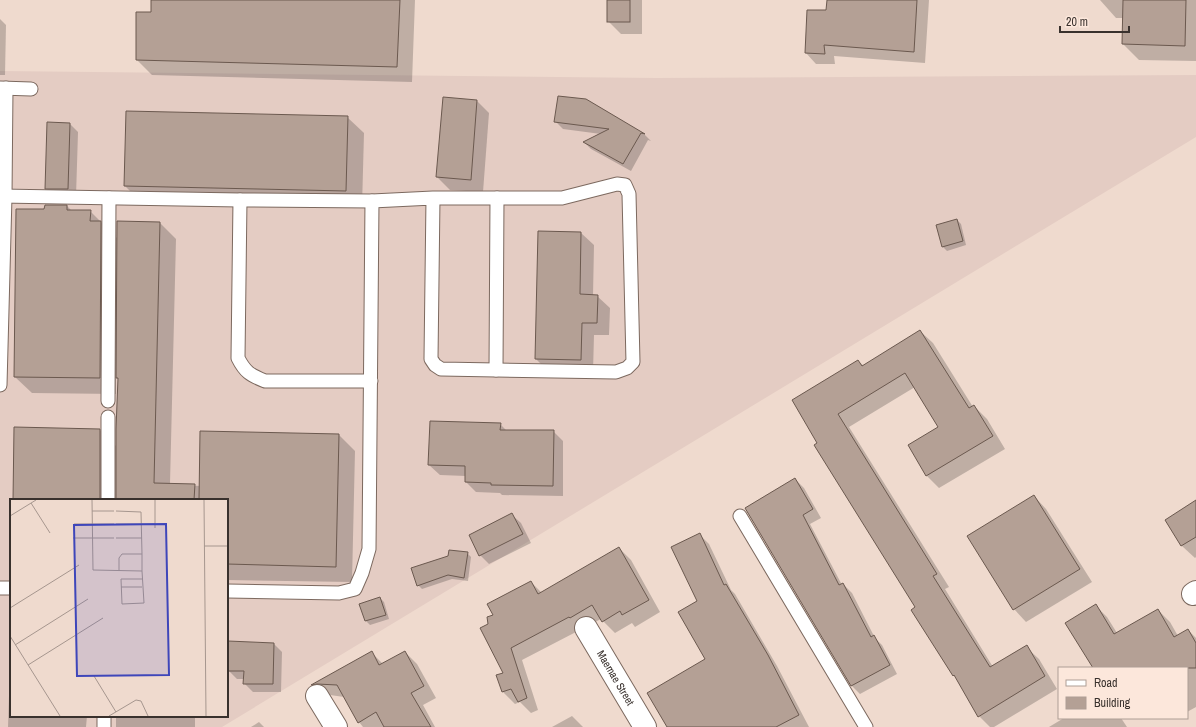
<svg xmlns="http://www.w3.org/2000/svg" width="1196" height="727" font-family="'Archivo Narrow',sans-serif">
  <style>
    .education { fill: #e4ccc3; fill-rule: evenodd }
    .shadow { fill: #0003 }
    .building { fill: #b4a095; stroke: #6b594f }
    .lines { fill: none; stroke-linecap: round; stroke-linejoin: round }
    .service-casing { stroke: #7c695f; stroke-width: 15 }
    .minor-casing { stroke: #7c695f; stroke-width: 24 }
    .service { stroke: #fff; stroke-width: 13 }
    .minor { stroke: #fff; stroke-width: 22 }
    .labels { text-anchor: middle; stroke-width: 3; stroke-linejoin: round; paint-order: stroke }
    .street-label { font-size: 11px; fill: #39312d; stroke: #fce7db }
    .inset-road { fill: none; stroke: #a6968e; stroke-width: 1 }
    .view { fill: #3e46ba; fill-opacity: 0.15; stroke: #3e46ba; stroke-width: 2 }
    .inset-edge { fill: none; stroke: #39312d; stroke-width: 2 }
  </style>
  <rect width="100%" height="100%" fill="#efdace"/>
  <path class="education" d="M0,71L656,78L1196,75V137L222,727H0ZM11,500H227V716H11Z"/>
  <g class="shadow">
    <path d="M152,0H415L412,82L152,75L137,60V13H152Z"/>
    <path d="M608,0H642V34H621L608,21Z"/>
    <path d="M828,0H929L925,63L834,56L835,64H816L806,53L827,11Z"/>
    <path d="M1100,0H1196V61L1139,60L1123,44V18H1116Z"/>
    <path d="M0,19L6,25L5,75H0Z"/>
    <path d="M585,100L645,135L651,141L648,140L631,171L591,149L584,142L601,134L563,129L555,121Z"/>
    <path d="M477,101L489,113L483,192L450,190L437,177Z"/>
    <path d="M347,117L364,133L362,207L141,202L125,186Z"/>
    <path d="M48,123L70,124L78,132L76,197H55L46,188Z"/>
    <path d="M67,206L72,211H90L118,239L160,223L176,239L170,484L200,486L339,435L355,451L352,582L227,580V500H14L100,430L117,447L119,380L116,377V394L32,393L15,377L45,210Z"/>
    <path d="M957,220L961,224L966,245L947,251L943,247L937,226Z"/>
    <path d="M539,232L581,233L594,245L593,296H597L610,308L609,335H594L593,372H549L536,359Z"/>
    <path d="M920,331L933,343L973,407L974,406L987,419L1005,449L939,488L927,476L909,446L940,427L915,387L849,427L949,587L945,589L993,667L1026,647L1039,659L1057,689L994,727H990L979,716L954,675L916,608L819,443L858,361L864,366Z"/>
    <path d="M500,424L507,431H553L563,441V496L502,495L500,493L476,492L466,482V476L440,475L429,465Z"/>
    <path d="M795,479L804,488L821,518L810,524L842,585L843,584L852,593L875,638L882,645L897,674L860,694L851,685L746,508Z"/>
    <path d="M1034,496L1046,509L1092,582L1026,622L1014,609Z"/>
    <path d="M1196,501V557L1195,558L1182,546L1166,520Z"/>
    <path d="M512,515L521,523L531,543L489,564L480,555Z"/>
    <path d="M700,535L709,544L731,590L735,594L777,666L809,727H668L707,659L698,602Z"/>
    <path d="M619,548L631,560L660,612L635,627L632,623L615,633L601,619L522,660L538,710L531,713L520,702L515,704L503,692L498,676L504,674L489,624L494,615L531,582L542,593Z"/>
    <path d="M467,553L471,557L468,581L452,579L422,589L418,585Z"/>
    <path d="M380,598L384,602L389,619L370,625L366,621L360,605Z"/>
    <path d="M1095,605L1107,617L1117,633L1158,610L1170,622L1178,636L1188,630L1196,638V707L1187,712V668H1094Z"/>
    <path d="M11,632V716H87L86,727H8Z"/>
    <path d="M274,644L282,652L281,692H253L244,683V679H237L228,670Z"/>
    <path d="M371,652L383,664L405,652L417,664L436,698L423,705L435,727H363L359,722L344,697L330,695L324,697L313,685Z"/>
    <rect x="116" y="716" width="79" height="11"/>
    <path d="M572,716L583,727H552Z"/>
    <path d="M1064,718H1121L1127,727H1049Z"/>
    <path d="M259,722L264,727H251Z"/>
  </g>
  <g class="building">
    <path d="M151,0H400L397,67L136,60V12H151Z"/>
    <rect x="607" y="0" width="23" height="22"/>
    <path d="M827,0H917L914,52L824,45L825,54L805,53L807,10H826Z"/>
    <path d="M1123,0H1186L1185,46L1122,44Z"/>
    <path d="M558,96L586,99L645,134L641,133L623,164L583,142L609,129L554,122Z"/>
    <path d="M443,97L477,100L471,180L436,177Z"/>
    <path d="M126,111L348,116L346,191L124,186Z"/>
    <path d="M47,122L70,123L68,189H45Z"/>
    <path d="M45,205H67V210H91L90,221H101L100,378L14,377L16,209H44Z"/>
    <path d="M957,219L963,241L942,247L936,225Z"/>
    <path d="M117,221L160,222L154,483L195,484L194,500H116V429L118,378H116Z"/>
    <path d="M538,231L581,232L580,294L598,295L597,323H582L581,360L535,359Z"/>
    <path d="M920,330L969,408L974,405L993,436L926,476L908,445L938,427L905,373L838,414L937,574L933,576L990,667L1027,645L1045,676L978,717L954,675L953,676L911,610L915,607L814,445L817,443L792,400L858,360L862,366Z"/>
    <path d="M430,421L501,423L500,430H554L553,486L491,485V483L465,482V466L428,465Z"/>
    <path d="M14,427L100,429V500H13Z"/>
    <path d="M200,431L339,434L336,567L227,564V500H199Z"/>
    <path d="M795,478L813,509L803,515L839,585L843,583L871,637L874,635L890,665L851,686L745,508Z"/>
    <path d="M1034,495L1080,569L1013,610L967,536Z"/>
    <path d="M1196,500V537L1181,546L1165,520Z"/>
    <path d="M512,513L523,534L479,556L469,535Z"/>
    <path d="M700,533L724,585L726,584L768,655L799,715L776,727H667L647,693L705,659L678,612L697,601L671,547Z"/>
    <path d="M619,547L649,600L622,615L620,611L602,622L592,605L570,618L569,617L511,648L527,698L518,702L511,689L502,692L496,675L503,673L480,628L488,624L487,617L493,615L487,604L531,581L538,594Z"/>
    <path d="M449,550L468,552L464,578L448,575L417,586L411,568L448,556Z"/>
    <path d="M380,597L386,615L365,621L359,604Z"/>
    <path d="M1096,604L1114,634L1158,609L1174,637L1188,629L1196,643V668H1093L1065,623Z"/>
    <path d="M228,641L274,643L273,684H243L244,671H227Z"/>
    <path d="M372,651L379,665L405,651L424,686L411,693L431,727H384L376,712L358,723L337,685L317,684L311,685Z"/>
  </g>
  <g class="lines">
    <g class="service-casing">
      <g id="service">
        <path d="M0,88L31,89"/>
        <path d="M0,196L240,200"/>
        <path d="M496,370L497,198"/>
        <path d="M371,381H265C250,375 245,372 238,358L240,200L372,201"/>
        <path d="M0,385L5,196L6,88"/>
        <path d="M108,401L109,198"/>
        <path d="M108,500V417"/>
        <path d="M740,516L866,727"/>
        <path d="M0,588H11"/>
        <path d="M227,591L339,593L355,589L362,573L369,549L372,201L433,198H562L617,184L625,185L629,194L633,362L627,368L616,372L441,369L435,365L431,359L433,198"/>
        <path d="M104,727V716"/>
      </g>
    </g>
    <g class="minor-casing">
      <g id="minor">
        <path d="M1193,594L1196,592"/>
        <path id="s1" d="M586,628L645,727"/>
        <path d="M317,696L336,727"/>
      </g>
    </g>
    <use href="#service" class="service"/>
    <use href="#minor" class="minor"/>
  </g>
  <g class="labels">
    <g class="street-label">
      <text dy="4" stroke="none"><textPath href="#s1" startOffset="58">Maemae Street</textPath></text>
    </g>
  </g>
  <g transform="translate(10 499)">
    <rect width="218" height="218" fill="#efdace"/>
    <path class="inset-road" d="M82,1L83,71L132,72L134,104L112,105L111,80H132M145,1V29M194,1L196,217M21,4L40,34M82,12H104M106,12L131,13L132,55M0,17L26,1M64,25H104M106,25H145M63,39H104M106,39H132M194,47H218M109,72V59L112,55H132V72M111,88H132M0,109L69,66M0,137L50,217M5,146L78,100M18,166L93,119M84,177L106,213M99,217L126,201L131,202L138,217"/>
    <path class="view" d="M156,25L159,176L67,177L64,26Z"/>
    <rect width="218" height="218" class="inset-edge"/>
  </g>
  <rect x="1058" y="667" width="130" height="52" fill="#fce7db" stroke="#ae9e95"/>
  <rect x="1066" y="680" width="20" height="6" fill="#ffffff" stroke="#ae9e95"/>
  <text x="1094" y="687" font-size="12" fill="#39312d">Road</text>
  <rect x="1066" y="697" width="20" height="12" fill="#b4a095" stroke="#ae9e95"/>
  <text x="1094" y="707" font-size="12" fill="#39312d">Building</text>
  <path d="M1060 26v6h69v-6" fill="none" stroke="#39312d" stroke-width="2"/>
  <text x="1066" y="26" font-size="12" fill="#39312d" stroke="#fce7db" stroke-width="3" paint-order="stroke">20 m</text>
</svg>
